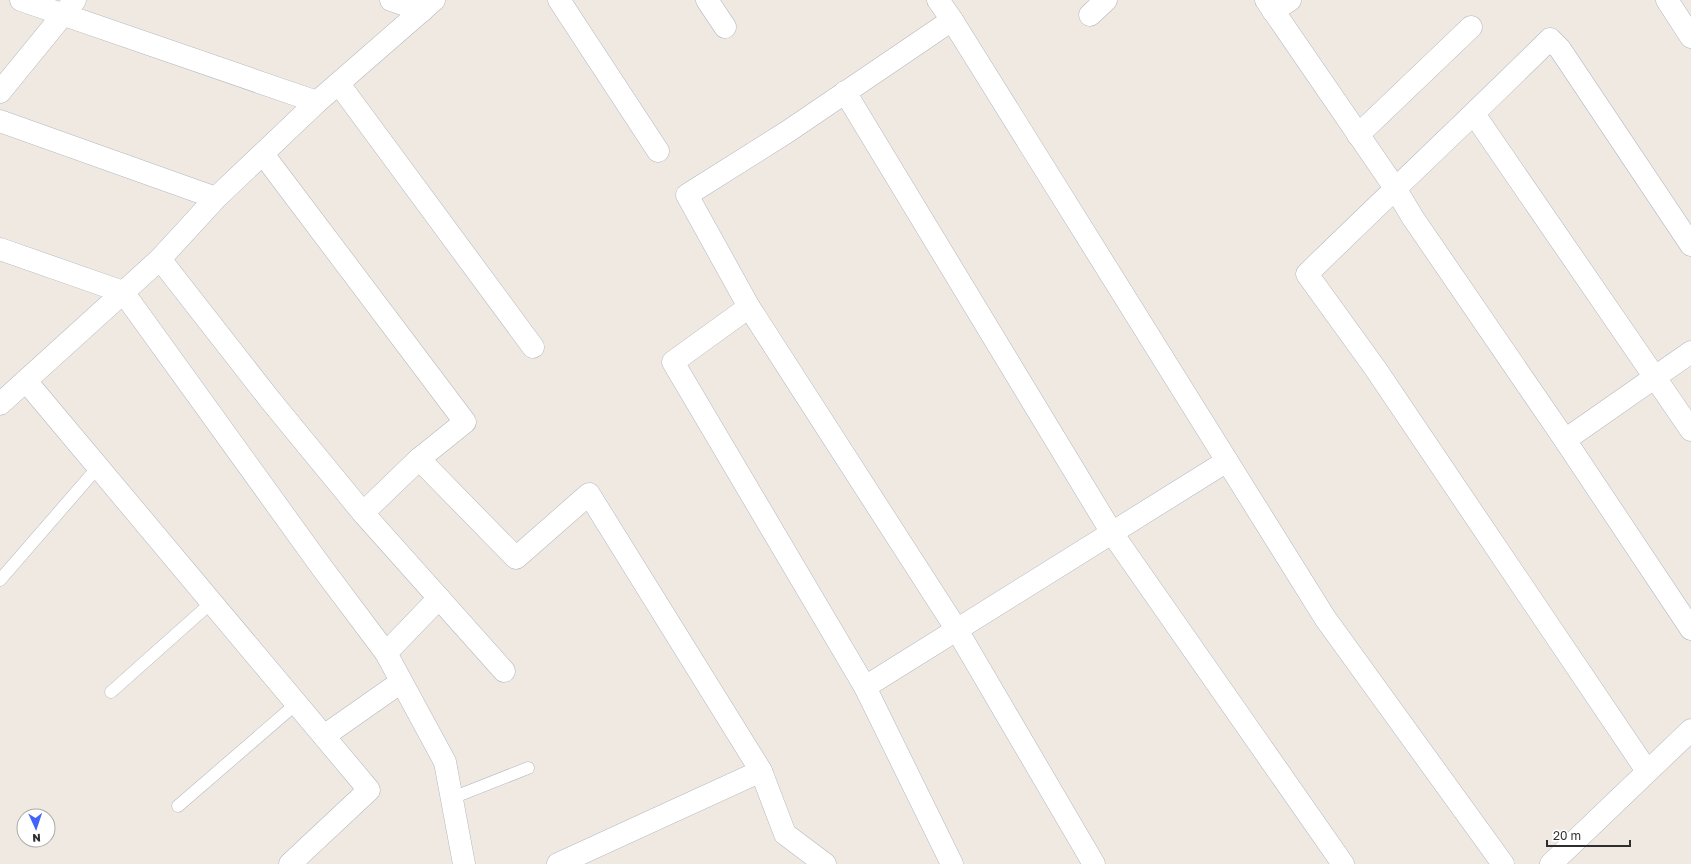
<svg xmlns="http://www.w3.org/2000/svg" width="1691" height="864" font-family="'Golos Text',sans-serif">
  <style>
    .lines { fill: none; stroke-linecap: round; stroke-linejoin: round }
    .lane-casing { stroke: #b4b7c1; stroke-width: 13 }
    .street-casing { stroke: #b4b7c1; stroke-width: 23 }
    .lane { stroke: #fff; stroke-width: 12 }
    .street { stroke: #fff; stroke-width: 22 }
  </style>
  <rect width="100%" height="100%" fill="#efe9e1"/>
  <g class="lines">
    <g class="lane-casing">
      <g id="lane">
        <path d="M0,580L98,467"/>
        <path d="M111,692L211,603"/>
        <path d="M452,798L528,768"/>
        <path d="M178,806L296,704"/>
      </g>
    </g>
    <g class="street-casing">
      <g id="street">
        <path d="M21,0L317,102"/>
        <path d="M391,0L422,11"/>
        <path d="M559,0L658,151"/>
        <path d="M707,0L725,27"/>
        <path d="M938,0L952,20L1325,618L1503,864"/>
        <path d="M1266,0L1395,188L1413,218L1565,440L1691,629"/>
        <path d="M1667,0L1691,37"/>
        <path d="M1273,11L1290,0"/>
        <path d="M1090,15L1106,0"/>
        <path d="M952,20L787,132L687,195L749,307L673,362L865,687L952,864"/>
        <path d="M339,84L533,347"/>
        <path d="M0,92L75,0"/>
        <path d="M845,92L1112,533L1343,864"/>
        <path d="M1474,114L1691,430"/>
        <path d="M0,121L216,198"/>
        <path d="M1358,135L1471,27"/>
        <path d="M263,154L465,422L419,459L363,513"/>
        <path d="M0,249L123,292L320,565L386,653L445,762L464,864"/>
        <path d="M160,259L271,401L363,513L504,671"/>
        <path d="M749,307L957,630L1094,864"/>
        <path d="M26,381L369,790L290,864"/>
        <path d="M0,404L160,259L216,198L317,102L434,0"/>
        <path d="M1565,440L1691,352"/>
        <path d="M419,459L516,558L589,494L761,771L785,834L825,864"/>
        <path d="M386,653L439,598"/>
        <path d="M865,687L1227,461"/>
        <path d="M324,736L401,682"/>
        <path d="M1647,771L1375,368L1307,274C1388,195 1470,118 1550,39L1560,49L1691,245"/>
        <path d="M558,864L761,771"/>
        <path d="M1551,864L1691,730"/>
      </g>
    </g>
    <use href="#lane" class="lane"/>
    <use href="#street" class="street"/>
  </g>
  <g transform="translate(36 828) rotate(177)"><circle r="19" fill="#ffffff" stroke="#ababab"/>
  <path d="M0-3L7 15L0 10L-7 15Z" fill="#4264fb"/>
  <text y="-6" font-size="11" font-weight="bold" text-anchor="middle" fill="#2e2e2e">N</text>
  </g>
  <path d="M1547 840v6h83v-6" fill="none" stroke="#2e2e2e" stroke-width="2"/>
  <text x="1553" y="840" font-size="12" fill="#2e2e2e" stroke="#ffffff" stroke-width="3" paint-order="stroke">20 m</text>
</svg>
